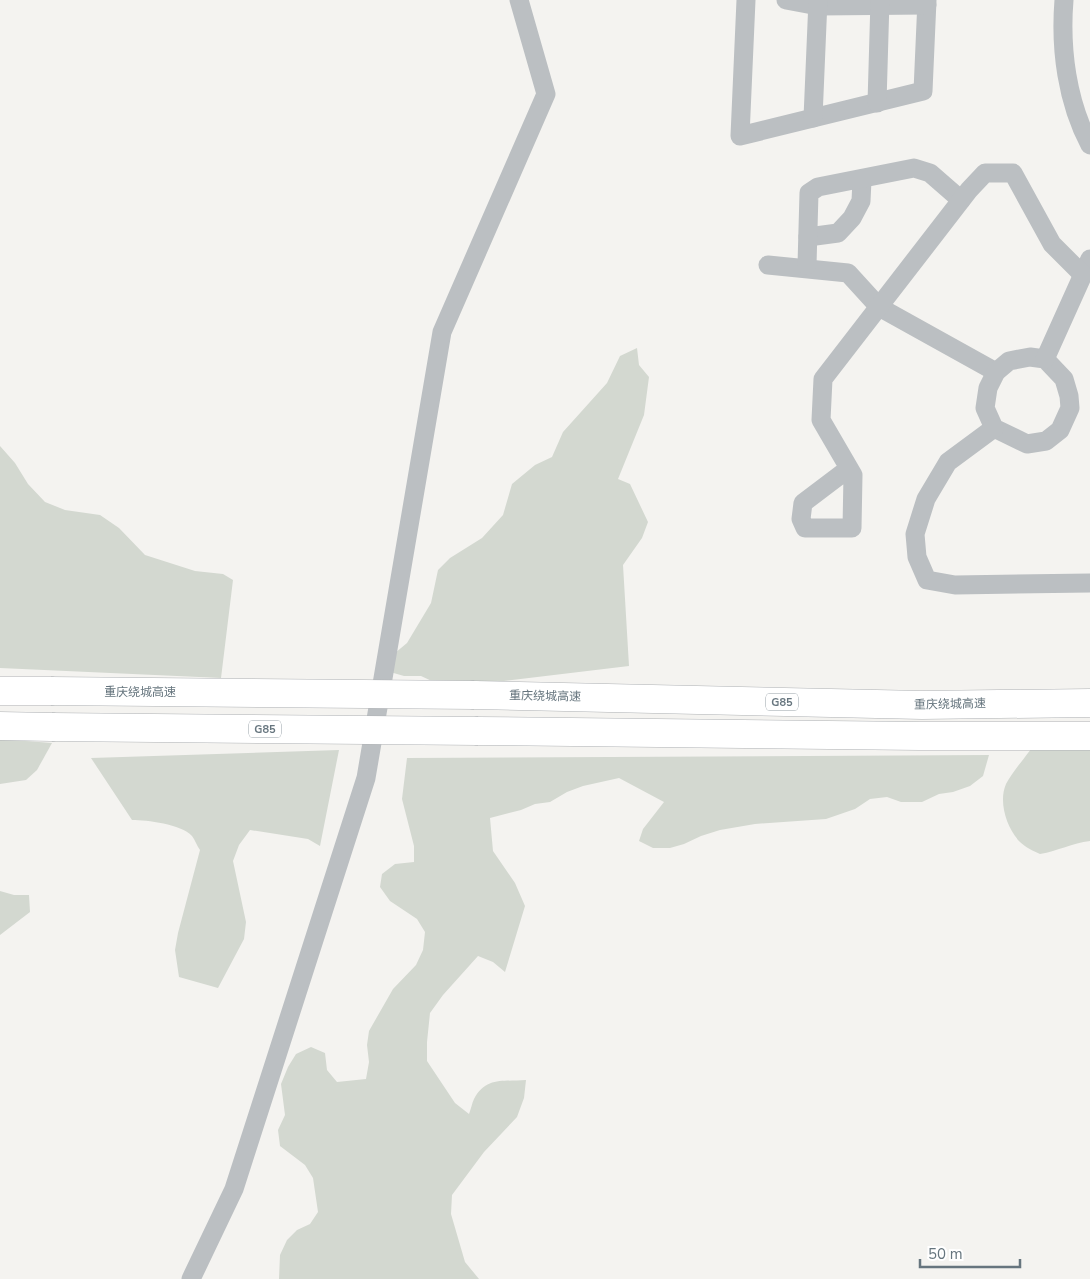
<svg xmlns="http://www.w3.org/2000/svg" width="1090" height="1279" font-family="'Nunito Sans','Noto Sans SC',sans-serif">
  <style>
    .green { fill: #d3d8d0 }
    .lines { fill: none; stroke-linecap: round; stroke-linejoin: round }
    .highway-casing { stroke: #afb2b5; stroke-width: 29 }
    .minor { stroke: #bbbfc2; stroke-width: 19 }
    .highway { stroke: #fff; stroke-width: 28 }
    .highway-bridge-casing { stroke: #afb2b5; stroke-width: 29; stroke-linecap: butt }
    .highway-bridge { stroke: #fff; stroke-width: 28 }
    .labels { text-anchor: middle; stroke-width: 5; stroke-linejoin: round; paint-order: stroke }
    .shield { fill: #fff; stroke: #949ea5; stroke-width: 1 }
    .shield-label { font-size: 11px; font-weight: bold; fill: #66757e }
    .street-label { font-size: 12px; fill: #66757e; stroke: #fff }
  </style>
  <rect width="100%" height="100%" fill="#f4f3f0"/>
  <g class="green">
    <path d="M637,348L639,365L649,377L644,415L618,479L630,484L648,522L642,538L623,565L629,666L454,687L436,683L421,676H404L390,672L395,653L407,643L431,603L438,570L450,558L482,538L503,515L512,484L535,465L552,457L563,432L607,383L620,356Z"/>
    <path d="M0,446L15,463L28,484L45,502L65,510L100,515L119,528L145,555L195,571L223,574L233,580L221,678L0,668Z"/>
    <path d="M0,739L52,743L37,770L26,780L0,784Z"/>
    <path d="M1090,744V841C1072,843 1058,851 1040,854C1033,851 1025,847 1020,842C1007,829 998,802 1006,784C1013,771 1025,758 1033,746Z"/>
    <path d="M339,750L320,846L308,839L250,830L239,845L233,861L246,922L244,939L218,988L179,977L175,950L178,933L200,850C197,846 195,840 192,836C181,824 147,820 132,820L91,758Z"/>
    <path d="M989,755L983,776L970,786L953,792L939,794L922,802H901L887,797L870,799L855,809L826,819L755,824L720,830L701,836L684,844L670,848H653L639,841L643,829L664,802L619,778L583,786L567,792L550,802L535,804L521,810L490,818L493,851L515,883L525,906L505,972L493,962L478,956L443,995L430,1013L427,1042V1061L455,1103L469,1114C471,1109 472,1103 474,1099C486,1076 505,1082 526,1080L524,1098L517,1117L484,1152L452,1195L451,1214L465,1262L479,1279H279L280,1255L287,1240L297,1230L310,1224L318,1212L313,1178L305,1165L280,1146L278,1130L285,1115L281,1084L288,1067L296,1054L311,1047L325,1053L327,1070L337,1082L366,1079L369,1062L367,1045L369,1031L393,989L416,965L423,950L425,932L417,919L390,901L380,887L382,874L395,864L414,862V846L402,799L407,758Z"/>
    <path d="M0,891L14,895H29L30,912L0,935Z"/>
  </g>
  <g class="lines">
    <g class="highway-casing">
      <g id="highway">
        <path d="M0,691H51"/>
        <path d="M474,695L922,705L1090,703"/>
        <path d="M0,726L52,727"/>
        <path d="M478,731L919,736H1090"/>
      </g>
    </g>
    <g class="minor">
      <path d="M746,0L740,136L923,91L927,0"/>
      <path d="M786,0L818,6L927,5"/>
      <path d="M1064,0C1060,49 1067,102 1090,145"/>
      <path d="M877,103L880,0"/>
      <path d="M813,118L818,0"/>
      <path d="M808,237L838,233L852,218L861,201L862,180"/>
      <path d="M768,265L848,273L879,307L996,372"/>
      <path d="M807,265L809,193L818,187L914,168L930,173L961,200"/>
      <path d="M1030,357L1045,359L1064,379L1069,396L1070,408L1060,430L1046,441L1027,444L994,428L985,408L988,388L996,372L1009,361Z"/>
      <path d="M1045,359L1090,259"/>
      <path d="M994,428L948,462L926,499L915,534L917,557L927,580L955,585L1090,583"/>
      <path d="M848,469L803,503L801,519L805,528H852L853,475L821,420L823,379L969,190L985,173H1013L1052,244L1083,275"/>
      <path d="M191,1279L234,1189L366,778L442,332L546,94L519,0"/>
    </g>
    <use href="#highway" class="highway"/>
    <g class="highway-bridge-casing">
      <g id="highway-bridge">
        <path d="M51,691L474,695"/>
        <path d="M52,727L478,731"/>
      </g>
    </g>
    <use href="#highway-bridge" class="highway-bridge"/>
  </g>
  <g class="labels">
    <g class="shield">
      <rect x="766" y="693.5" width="32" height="17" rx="4"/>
      <rect x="249" y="720.5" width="32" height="17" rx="4"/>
    </g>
    <g class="shield-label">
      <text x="782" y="706">G85</text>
      <text x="265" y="733">G85</text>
    </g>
    <g class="street-label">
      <text x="140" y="696">重庆绕城高速</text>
      <text transform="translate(545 696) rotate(1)" y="4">重庆绕城高速</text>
      <text transform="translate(950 704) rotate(-1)" y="4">重庆绕城高速</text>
    </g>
  </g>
  <path d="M920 1259v8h100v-8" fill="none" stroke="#66757e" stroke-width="2.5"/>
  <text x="928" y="1259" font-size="15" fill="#66757e" stroke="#ffffff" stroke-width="4" paint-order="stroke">50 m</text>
</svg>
